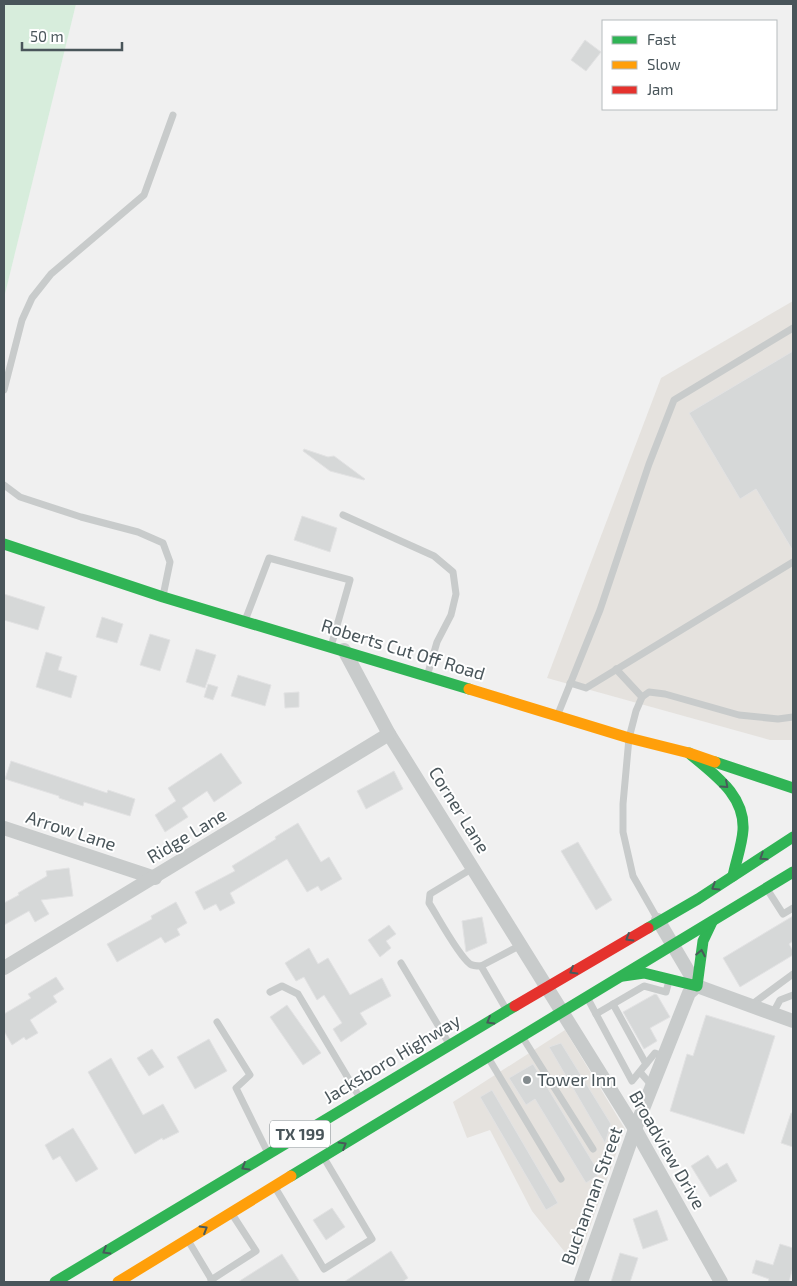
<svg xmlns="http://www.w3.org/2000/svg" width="797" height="1286" font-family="'Exo 2',sans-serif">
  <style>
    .commercial { fill: #e5e2de }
    .green { fill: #d7eddc }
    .building { fill: #d6d8d8; stroke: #e2e2e3 }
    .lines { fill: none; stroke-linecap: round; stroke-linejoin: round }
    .lane { stroke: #c8cbcb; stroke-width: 7 }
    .street { stroke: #c8cbcb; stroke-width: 14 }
    .fast { stroke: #30b455; stroke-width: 11 }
    .slow { stroke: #ff9f0a; stroke-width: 11 }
    .jam { stroke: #e5322d; stroke-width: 11 }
    .oneway { stroke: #485a5a }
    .poi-dot { fill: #838b8e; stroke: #fff; stroke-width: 2 }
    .labels { text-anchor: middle; stroke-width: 4; stroke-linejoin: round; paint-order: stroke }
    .shield { fill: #fff; stroke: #80888c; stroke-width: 1 }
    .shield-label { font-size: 16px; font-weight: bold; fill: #49555a }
    .street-label { font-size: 18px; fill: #49555a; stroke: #fff }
    .poi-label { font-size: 18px; fill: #49555a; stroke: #fff; text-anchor: start }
  </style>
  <rect width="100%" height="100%" fill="#f0f0f0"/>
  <g class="commercial">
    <path d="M793,301V740H770L547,678L661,378Z"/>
    <path d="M565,1030L625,1129L576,1266L532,1211L490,1130L467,1138L453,1102Z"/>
  </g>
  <path class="green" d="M4,4H76L4,298Z"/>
  <g class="building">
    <path d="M585,40L601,52L586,71L571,60Z"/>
    <path d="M793,351V551L756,489L740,499L689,413Z"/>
    <path d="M304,449L328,457L334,456L365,479L364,480L330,471L303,451Z"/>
    <path d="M302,516L337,528L330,552L294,540Z"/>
    <path d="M4,594L45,607L38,630L4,620Z"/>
    <path d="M102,617L123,624L117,643L96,637Z"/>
    <path d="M150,634L170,640L160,671L140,665Z"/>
    <path d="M196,649L216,655L205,688L186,682Z"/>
    <path d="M46,652L62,657L58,670L77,676L71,698L36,687Z"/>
    <path d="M238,675L271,685L265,706L231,696Z"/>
    <path d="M208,684L218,687L213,700L204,697Z"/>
    <path d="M299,692V707L285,708L284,693Z"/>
    <path d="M221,753L242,783L214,802L207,791L182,808L188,817L165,832L155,815L176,801L168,788Z"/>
    <path d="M11,761L107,793L108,790L135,799L130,816L84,802L83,806L59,798V796L5,779Z"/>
    <path d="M394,771L403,789L366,809L357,791Z"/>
    <path d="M298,823L321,862L329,857L342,879L321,891L318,886L307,892L287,859L230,893L235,903L220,911L216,904L204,910L195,892L235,871L232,866L276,839L275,837Z"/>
    <path d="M578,842L612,900L596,910L561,851Z"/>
    <path d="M69,868L73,896L41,900L49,914L35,922L29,911L4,925V903L19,895L18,893L47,876L46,871Z"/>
    <path d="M176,902L187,923L177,929L180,935L165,943L161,937L117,962L107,944L152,919L151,916Z"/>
    <path d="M793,916V941L789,944L793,951V955L740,987L723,958Z"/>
    <path d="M482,917L487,943L466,952L462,921Z"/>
    <path d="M389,925L396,934L386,941L391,948L380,957L368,940Z"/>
    <path d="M309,948L318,964L328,958L350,995L382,978L391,996L360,1013L367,1024L341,1042L333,1029L342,1023L324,995L317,1000L304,977L296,981L285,963Z"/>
    <path d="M56,977L64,989L53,996L57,1002L30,1020L38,1033L26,1040L24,1037L12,1045L4,1031V1014L31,998L28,994Z"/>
    <path d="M655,994L657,995L670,1017L650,1028L657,1041L644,1049L623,1012Z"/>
    <path d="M287,1005L321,1053L303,1065L270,1017Z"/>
    <path d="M706,1015L775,1036L744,1134L670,1111L687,1054L693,1056Z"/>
    <path d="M209,1039L227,1071L195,1089L177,1057Z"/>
    <path d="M561,1043L611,1124L605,1143L549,1047Z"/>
    <path d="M152,1049L164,1067L149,1076L137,1058Z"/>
    <path d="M111,1058L143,1115L163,1104L179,1132L163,1140L162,1138L135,1154L88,1072Z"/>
    <path d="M533,1064L600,1174L586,1183L535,1099L526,1105L509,1078Z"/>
    <path d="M492,1090L558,1203L546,1210L480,1097Z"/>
    <path d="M791,1113H793V1147L781,1143Z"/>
    <path d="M73,1128L98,1169L76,1182L60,1156L53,1160L45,1145Z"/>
    <path d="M708,1155L717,1169L727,1163L737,1181L710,1197L691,1166Z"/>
    <path d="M332,1208L345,1227L326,1240L313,1220Z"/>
    <path d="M657,1210L668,1240L643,1249L633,1219Z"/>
    <path d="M780,1244L793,1248V1267L789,1282H768L769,1279L752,1273L756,1260L773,1265Z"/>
    <path d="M391,1251L408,1278L402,1282H344Z"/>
    <path d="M620,1253L638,1258L630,1282H611Z"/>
    <path d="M282,1254L300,1282H238Z"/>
  </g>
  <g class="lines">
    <g class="lane">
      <path d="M4,390L22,320L32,298L51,274L144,195L173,115"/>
      <path d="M4,485L20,497L81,517L138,532L163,543L170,562L163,596"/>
      <path d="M343,515L434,556L453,572L456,594L451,615L437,642L428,673"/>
      <path d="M246,618L269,558L350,580L332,643"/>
      <path d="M616,669L642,697"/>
      <path d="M570,683L586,688L793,562"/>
      <path d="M558,714L600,610L649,464L674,400L793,328"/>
      <path d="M473,868L430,894L429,903C438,917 458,955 470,964C473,966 477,966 481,966L521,945"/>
      <path d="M767,889L783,914L793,908"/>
      <path d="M658,920L633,876L623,832V804L629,738L636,711L642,697L649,692L665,694L739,715L778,719L793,717"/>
      <path d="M401,963L448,1042"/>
      <path d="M481,966L506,1009"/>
      <path d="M270,992L282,986L298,994L360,1098"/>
      <path d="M588,999L596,1014L644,986L666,992L669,981"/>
      <path d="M613,1004L646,1064"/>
      <path d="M751,1005L793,974"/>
      <path d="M773,1013L780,1000L793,995"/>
      <path d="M596,1014L632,1081L655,1053L665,1057"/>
      <path d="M217,1022L250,1075L236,1088L268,1153"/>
      <path d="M523,1038L593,1149"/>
      <path d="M489,1059L561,1179"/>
      <path d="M640,1072L653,1087"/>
      <path d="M276,1189L324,1269L372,1239L324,1158"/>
      <path d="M189,1242L213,1282"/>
      <path d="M211,1280L256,1251L232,1214"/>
    </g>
    <g class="street">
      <path d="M344,650L389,734L635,1129L721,1282"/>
      <path d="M4,828L155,878"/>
      <path d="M658,920L697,986L793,1021"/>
      <path d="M4,968L389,734"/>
      <path d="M581,1282L635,1129L689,993L697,986"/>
    </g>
    <g class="fast">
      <path d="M4,544L163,597L469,689"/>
      <path d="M689,753C713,774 745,794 743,830C742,845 736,861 733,876"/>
      <path d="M715,762L793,788"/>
      <path d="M648,928L698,899L793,837"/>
      <path d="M623,976L644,973L697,986L703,941L712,922"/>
      <path d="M291,1176L793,872"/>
      <path d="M55,1282L515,1006"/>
    </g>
    <g class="slow">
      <path d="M469,689L629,738L689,753L715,762"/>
      <path d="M118,1282L291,1176"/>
    </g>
    <path class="jam" d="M515,1006L648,928"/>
  </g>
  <defs><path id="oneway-chevron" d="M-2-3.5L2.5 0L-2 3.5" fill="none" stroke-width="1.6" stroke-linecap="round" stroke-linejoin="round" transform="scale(1.25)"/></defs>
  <g class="oneway">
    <use href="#oneway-chevron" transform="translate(725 785) rotate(42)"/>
    <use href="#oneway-chevron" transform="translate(763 857) rotate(147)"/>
    <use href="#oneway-chevron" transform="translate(715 887) rotate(148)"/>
    <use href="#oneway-chevron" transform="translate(629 938) rotate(149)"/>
    <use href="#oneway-chevron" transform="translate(701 953) rotate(-79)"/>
    <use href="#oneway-chevron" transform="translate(573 971) rotate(150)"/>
    <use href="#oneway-chevron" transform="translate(490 1021) rotate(149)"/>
    <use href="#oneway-chevron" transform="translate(343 1145) rotate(-31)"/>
    <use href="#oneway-chevron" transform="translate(245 1167) rotate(149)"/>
    <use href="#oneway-chevron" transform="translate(204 1229) rotate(-31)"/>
    <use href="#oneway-chevron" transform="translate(106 1251) rotate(149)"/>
  </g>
  <circle class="poi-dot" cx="527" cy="1080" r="5"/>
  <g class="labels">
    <rect class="shield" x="270" y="1120.5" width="60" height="27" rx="4"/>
    <g class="shield-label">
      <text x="300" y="1140">TX 199</text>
    </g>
    <g class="street-label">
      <text transform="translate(403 650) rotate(17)" y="6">Roberts Cut Off Road</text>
      <text transform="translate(459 810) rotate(58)" y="6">Corner Lane</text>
      <text transform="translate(71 831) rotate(18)" y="6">Arrow Lane</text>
      <text transform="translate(187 836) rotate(-31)" y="6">Ridge Lane</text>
      <text transform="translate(392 1059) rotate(-31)" y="6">Jacksboro Highway</text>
      <text transform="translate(667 1150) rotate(60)" y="6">Broadview Drive</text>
      <text transform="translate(592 1196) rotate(-70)" y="6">Buchannan Street</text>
    </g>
    <g class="poi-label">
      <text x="537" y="1086">Tower Inn</text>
    </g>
  </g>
  <rect width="797" height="1286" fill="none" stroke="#49555a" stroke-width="10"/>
  <rect x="602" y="20" width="175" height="90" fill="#ffffff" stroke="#b6bbbd"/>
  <rect x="612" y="36" width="25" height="8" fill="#30b455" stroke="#b6bbbd"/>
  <text x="647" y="45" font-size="15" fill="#49555a">Fast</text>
  <rect x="612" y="61" width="25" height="8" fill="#ff9f0a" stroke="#b6bbbd"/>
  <text x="647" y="70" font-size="15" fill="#49555a">Slow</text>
  <rect x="612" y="86" width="25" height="8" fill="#e5322d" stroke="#b6bbbd"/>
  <text x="647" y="95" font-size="15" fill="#49555a">Jam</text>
  <path d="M22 42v8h100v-8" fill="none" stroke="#49555a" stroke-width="2.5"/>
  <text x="30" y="42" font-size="15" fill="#49555a" stroke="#ffffff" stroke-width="4" paint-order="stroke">50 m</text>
</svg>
